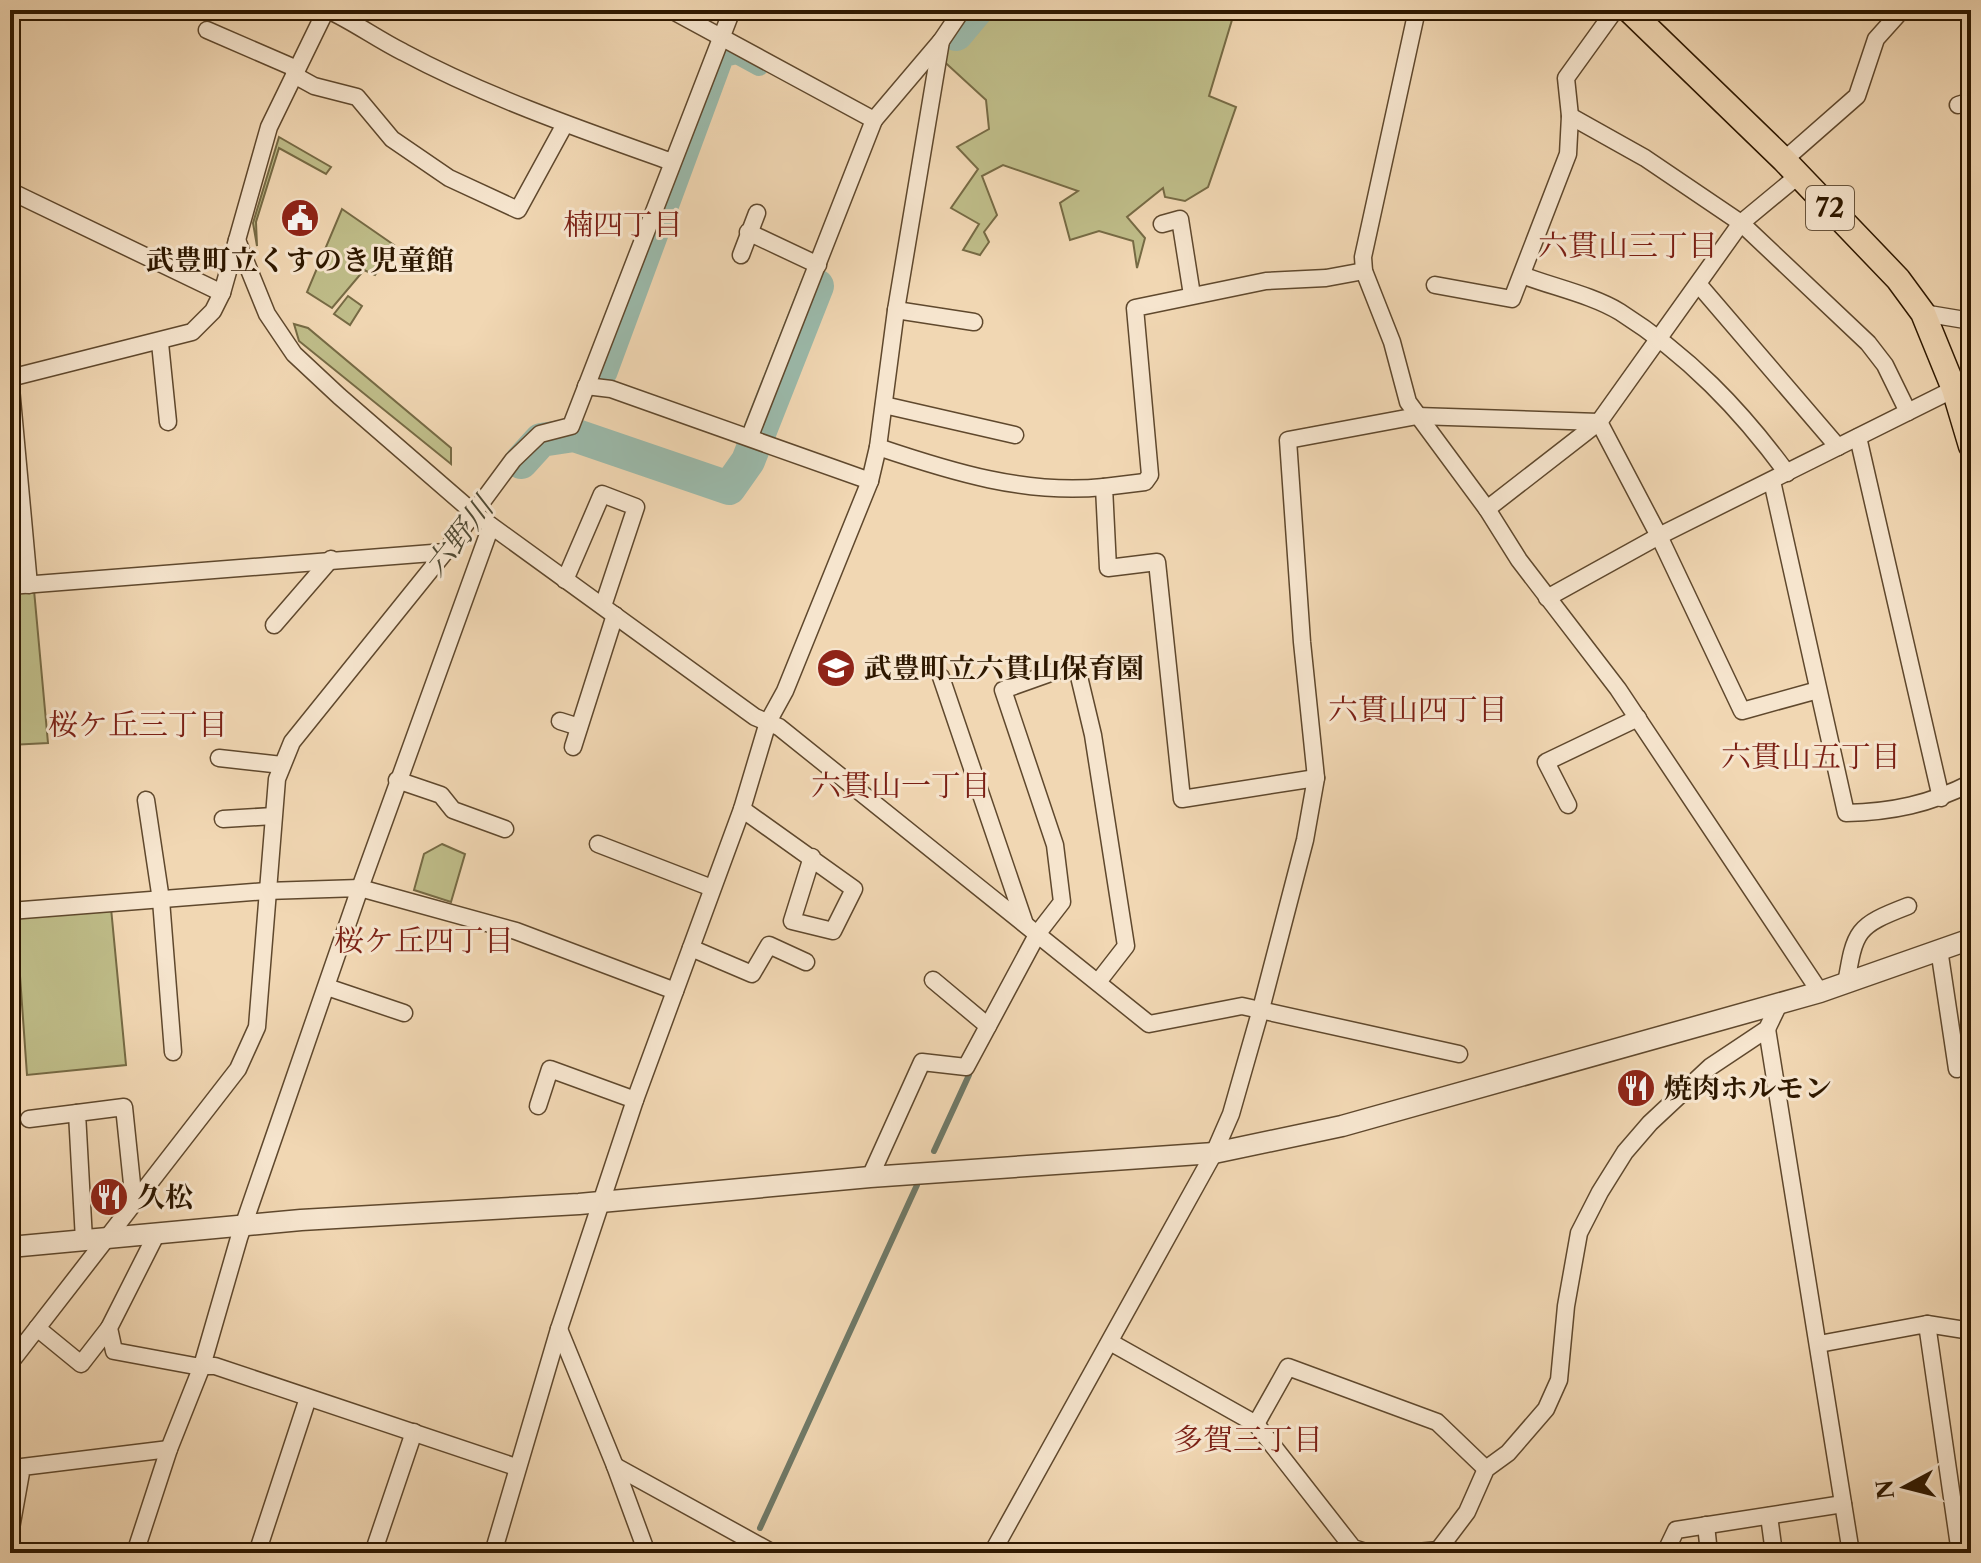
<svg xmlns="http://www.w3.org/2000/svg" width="1981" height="1563" font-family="'Libre Caslon Text','Noto Serif JP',serif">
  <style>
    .green { fill: #bfbd89; stroke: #766a44; stroke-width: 2 }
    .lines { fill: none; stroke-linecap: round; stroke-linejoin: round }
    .stream { stroke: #6f7967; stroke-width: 6 }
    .canal { stroke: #9bbaab; stroke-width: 20 }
    .river { stroke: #9bbaab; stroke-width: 34 }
    .minor-casing { stroke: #5f482d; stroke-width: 19 }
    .tertiary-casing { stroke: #5f482d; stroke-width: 23 }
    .primary-casing { stroke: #2e1800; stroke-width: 27 }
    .minor { stroke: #f6e5ce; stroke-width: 16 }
    .tertiary { stroke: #f6e5ce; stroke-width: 20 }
    .primary { stroke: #f1d7b3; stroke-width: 24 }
    .labels { text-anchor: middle; stroke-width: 6; stroke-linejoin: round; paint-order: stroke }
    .shield { fill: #f6e5ce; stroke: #6a563e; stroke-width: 2 }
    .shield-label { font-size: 26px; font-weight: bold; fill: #2e1800 }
    .poi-label { font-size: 28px; font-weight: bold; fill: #2e1800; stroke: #f6e5ce; text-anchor: start }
    .neighbourhood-label { font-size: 30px; fill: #7a1f14; stroke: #f6e5ce }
    .water-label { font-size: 30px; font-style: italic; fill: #4f4933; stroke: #f6e5ce }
  </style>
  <rect width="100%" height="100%" fill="#f1d7b3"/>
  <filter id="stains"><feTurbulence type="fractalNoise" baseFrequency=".0025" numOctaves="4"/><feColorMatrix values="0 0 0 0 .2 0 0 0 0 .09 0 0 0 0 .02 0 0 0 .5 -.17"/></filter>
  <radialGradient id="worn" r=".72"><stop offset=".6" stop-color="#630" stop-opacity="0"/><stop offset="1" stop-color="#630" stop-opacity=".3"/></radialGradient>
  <g class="green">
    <path d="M976,10H1235L1209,96L1236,107L1208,187L1185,201L1165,197L1163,188L1127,217L1145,238L1137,268L1133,241L1099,231L1070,240L1060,203L1078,191L1003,165L982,176L997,215L984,232L989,242L980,255L963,250L979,224L951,208L978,169L957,147L989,129L986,100L938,56Z"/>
    <path d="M279,137L331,167L326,174L279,148L256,222L257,246L253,223Z"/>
    <path d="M342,209L394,245L375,275L364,270L332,308L307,292Z"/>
    <path d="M348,296L362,306L350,325L334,314Z"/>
    <path d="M294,324L308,328L451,448V464L299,341Z"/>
    <path d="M34,590L48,743L10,745V592Z"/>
    <path d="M442,844L465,854L451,902L414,890L424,854Z"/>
    <path d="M111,908L126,1065L27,1075L19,962L10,917Z"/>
  </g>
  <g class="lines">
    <g class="stream">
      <path d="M934,1151L969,1075"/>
      <path d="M760,1528L917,1185"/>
      <path d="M733,1553L745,1547"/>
    </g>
    <path class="canal" d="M607,374L724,57L737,54L759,66"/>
    <g class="river">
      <path d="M956,34L976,10"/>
      <path d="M521,462L541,440L574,435L729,488L748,461L817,286"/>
    </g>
    <g class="minor-casing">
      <g id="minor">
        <path d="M328,10C354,22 377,39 403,52C487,97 582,130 672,162"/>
        <path d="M671,10L874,120L941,41L962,10"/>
        <path d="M1417,10L1363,257L1364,271L1392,342L1408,402L1487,509L1519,560L1618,689L1820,992"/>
        <path d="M207,30L297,69"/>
        <path d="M294,75L314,86L357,97L392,139L449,178L518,210L565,124"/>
        <path d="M1958,105L1971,101"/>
        <path d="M1570,116L1645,158L1741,223L1868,343L1885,365L1908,412"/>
        <path d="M1784,160L1857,96L1876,39L1902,10"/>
        <path d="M10,191L222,293"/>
        <path d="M1162,224L1180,219L1192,295"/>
        <path d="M748,232L818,265"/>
        <path d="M237,240L267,314L294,354L339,396L475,514L755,717L779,727L1149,1024L1242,1006L1459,1054"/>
        <path d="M741,255L757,213"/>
        <path d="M1522,275C1553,287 1592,295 1620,312C1688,355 1740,409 1787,473"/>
        <path d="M1435,285L1512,299L1568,154L1570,116L1566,78L1615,10"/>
        <path d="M1699,285L1838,447"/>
        <path d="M896,310L974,322"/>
        <path d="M1923,313L1971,321"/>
        <path d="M160,343L168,422"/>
        <path d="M10,377L29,585"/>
        <path d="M10,378L192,332L213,311L222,293L269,127L326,10"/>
        <path d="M586,386L611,389L870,481"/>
        <path d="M884,405L1015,435"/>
        <path d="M750,436L874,120"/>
        <path d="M1858,437L1941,798"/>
        <path d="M878,447C952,472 1026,495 1104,487"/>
        <path d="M1772,481L1846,813C1892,812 1930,804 1971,783"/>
        <path d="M1487,509L1599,422L1741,223L1799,175"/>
        <path d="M491,526L360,888L516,931L675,991"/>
        <path d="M565,580L602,494L636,507L603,606"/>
        <path d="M10,586L445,552"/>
        <path d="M1547,598L1659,536L1954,389"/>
        <path d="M274,625L331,559"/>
        <path d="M941,677L1025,924"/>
        <path d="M560,721L579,727"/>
        <path d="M573,747L615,615"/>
        <path d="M219,758L282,765"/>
        <path d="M1316,778L1182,799L1157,562L1108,568L1104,487L1145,482L1150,475L1135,308L1266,281L1326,278L1364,271"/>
        <path d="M397,780L441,795L453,810L505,829"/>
        <path d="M146,800L161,900L173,1052"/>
        <path d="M1568,805L1546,762L1638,718"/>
        <path d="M742,809L854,889L833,931L792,921L812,857"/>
        <path d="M223,819L273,816"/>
        <path d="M598,844L712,888"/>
        <path d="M10,911L266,891L360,888L239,1238L202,1366L169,1449L135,1553"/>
        <path d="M691,948L752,974L769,945L806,962"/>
        <path d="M1939,949L1957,1069"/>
        <path d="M933,980L988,1026"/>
        <path d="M1846,984C1855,930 1856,926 1908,906"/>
        <path d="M327,987L404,1013"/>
        <path d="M1767,1029L1851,1553"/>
        <path d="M538,1106L550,1069L635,1100"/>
        <path d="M29,1119L77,1113"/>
        <path d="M870,1177L922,1062L966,1067L1038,933L1062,902L1055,845L1003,690L1076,664L1093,735L1126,946L1098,982"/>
        <path d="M156,1235L109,1328L114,1351L195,1366H215L516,1467"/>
        <path d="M84,1240L77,1113L124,1107L134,1203"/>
        <path d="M1927,1324L1971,1331"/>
        <path d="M37,1328L81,1364L109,1328"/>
        <path d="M559,1329L615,1466L647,1553"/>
        <path d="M1110,1342L1256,1424L1353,1548L1369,1553"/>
        <path d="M1819,1344L1927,1324L1960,1553"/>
        <path d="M10,1363L238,1069L257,1027L277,779L292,742L445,552L513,460L540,434L571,426L732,10"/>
        <path d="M1256,1424L1288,1367L1437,1422L1486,1469"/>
        <path d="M615,1466L773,1553"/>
        <path d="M1769,1516L1774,1553"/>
        <path d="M1706,1525L1709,1553"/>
        <path d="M10,1534L22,1467L169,1449"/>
        <path d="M257,1553L308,1398"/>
        <path d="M373,1553L414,1432"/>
        <path d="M493,1553L559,1329L635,1100L742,809L768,722L785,691L870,481L878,447L896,310L941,41"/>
        <path d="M992,1553L1214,1153L1231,1114L1261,1009L1305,840L1316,778L1302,642L1288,440L1417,416L1599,422L1659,536L1742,711L1818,690"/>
        <path d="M1406,1553L1439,1550"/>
        <path d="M1436,1553L1467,1512L1486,1469L1508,1453L1546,1409L1559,1380L1566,1306L1579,1233L1600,1192L1625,1152L1650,1123L1710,1067L1767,1029L1779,1004"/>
        <path d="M1665,1553L1676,1530L1843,1504"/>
      </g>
    </g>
    <g class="tertiary-casing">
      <path id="tertiary" d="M10,1247L301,1220L579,1204L870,1177L1214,1153L1342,1126L1820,992L1971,939"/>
    </g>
    <g class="primary-casing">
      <path id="primary" d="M1629,10L1784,160L1898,279L1923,313L1954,389L1971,446"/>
    </g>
    <use href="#minor" class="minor"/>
    <use href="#tertiary" class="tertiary"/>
    <use href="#primary" class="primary"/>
  </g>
  <defs>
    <g id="civic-disc" transform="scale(2)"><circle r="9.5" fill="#8f2418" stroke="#f6e5ce"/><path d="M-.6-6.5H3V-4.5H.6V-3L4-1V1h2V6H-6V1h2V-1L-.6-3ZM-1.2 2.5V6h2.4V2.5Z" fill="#fff"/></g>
    <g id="school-disc" transform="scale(2)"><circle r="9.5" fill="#8f2418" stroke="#f6e5ce"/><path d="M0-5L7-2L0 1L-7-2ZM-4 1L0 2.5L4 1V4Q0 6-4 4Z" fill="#fff"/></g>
    <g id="restaurant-disc" transform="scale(2)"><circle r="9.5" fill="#8f2418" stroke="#f6e5ce"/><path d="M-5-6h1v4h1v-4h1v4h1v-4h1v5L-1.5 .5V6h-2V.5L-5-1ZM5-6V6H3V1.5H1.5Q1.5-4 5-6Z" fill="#fff"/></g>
  </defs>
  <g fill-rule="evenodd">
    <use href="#civic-disc" x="300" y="218"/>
    <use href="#school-disc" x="836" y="668"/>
    <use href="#restaurant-disc" x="1636" y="1088"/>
    <use href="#restaurant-disc" x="109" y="1197"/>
  </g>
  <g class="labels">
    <rect class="shield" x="1806" y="186" width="48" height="44" rx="6"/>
    <g class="shield-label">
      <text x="1830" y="217">72</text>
    </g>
    <g class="poi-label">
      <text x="300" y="270" text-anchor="middle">武豊町立くすのき児童館</text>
      <text x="864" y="678">武豊町立六貫山保育園</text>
      <text x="1664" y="1098">焼肉ホルモン</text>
      <text x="137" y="1207">久松</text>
    </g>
    <g class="neighbourhood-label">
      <text x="623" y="235">楠四丁目</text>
      <text x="1628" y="256">六貫山三丁目</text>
      <text x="1418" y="720">六貫山四丁目</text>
      <text x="138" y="735">桜ケ丘三丁目</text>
      <text x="1811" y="767">六貫山五丁目</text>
      <text x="901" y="796">六貫山一丁目</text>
      <text x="424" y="951">桜ケ丘四丁目</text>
      <text x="1248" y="1450">多賀三丁目</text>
    </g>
    <g class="water-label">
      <text transform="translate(459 537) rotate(-52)" y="10">六野川</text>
    </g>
  </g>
  <rect width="1981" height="1563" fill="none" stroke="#f1d7b3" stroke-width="40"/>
  <rect x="12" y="12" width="1957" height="1539" fill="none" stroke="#2e1800" stroke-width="4"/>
  <rect x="20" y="20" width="1941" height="1523" fill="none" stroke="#2e1800" stroke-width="2"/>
  <g transform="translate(1905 1487) rotate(263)" stroke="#f6e5ce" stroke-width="6" paint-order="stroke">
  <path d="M0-6L14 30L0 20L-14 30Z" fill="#2e1800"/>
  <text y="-12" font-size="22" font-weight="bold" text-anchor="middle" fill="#2e1800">N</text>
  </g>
  <rect width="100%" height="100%" filter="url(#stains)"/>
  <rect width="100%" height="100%" fill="url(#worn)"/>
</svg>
